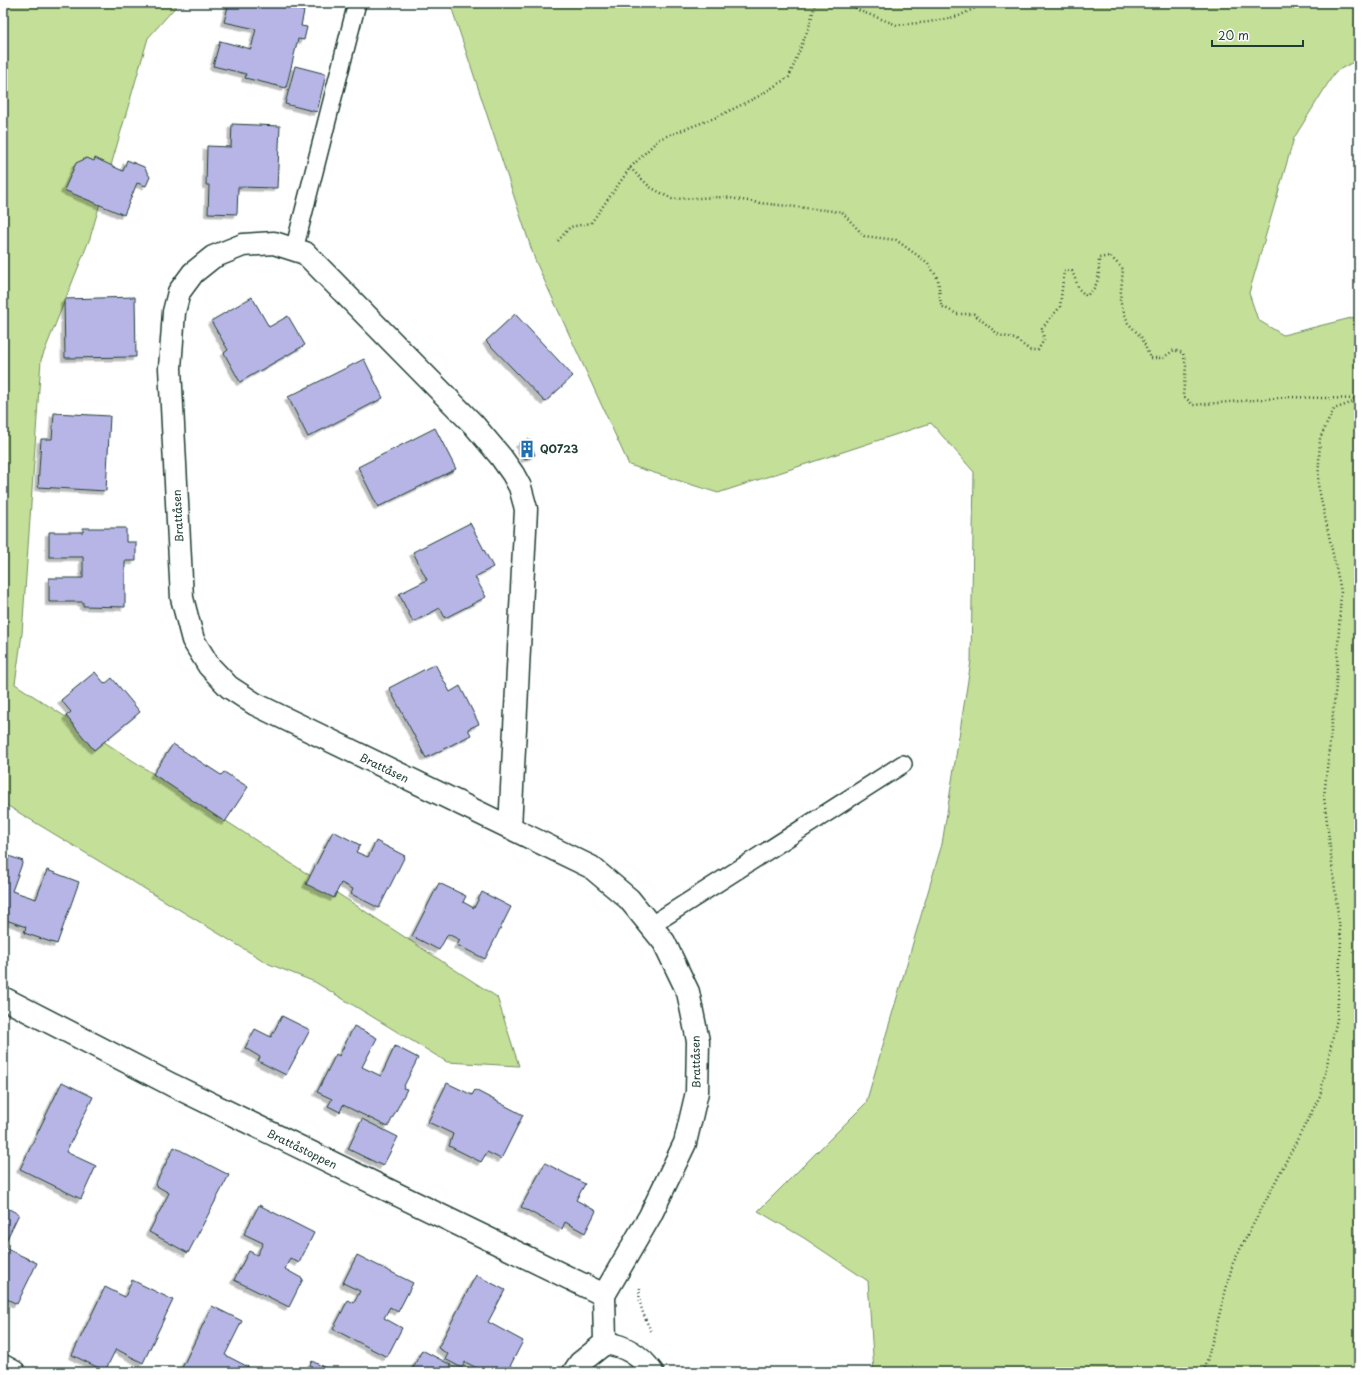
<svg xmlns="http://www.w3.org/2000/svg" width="1362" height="1375" font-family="'Playpen Sans',sans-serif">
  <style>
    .green { fill: #c4df97; stroke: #728e66 }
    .building { fill: #b7b5e6; stroke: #1f3d34; filter: url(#shadow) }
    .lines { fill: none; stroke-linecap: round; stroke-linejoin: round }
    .lane-casing { stroke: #1f3d34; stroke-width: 20 }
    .street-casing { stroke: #1f3d34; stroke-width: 25 }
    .path { stroke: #1f3d34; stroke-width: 2.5; stroke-dasharray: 1 3; stroke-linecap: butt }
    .lane { stroke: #fff; stroke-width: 17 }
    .street { stroke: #fff; stroke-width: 22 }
    .labels { text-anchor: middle; stroke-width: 3.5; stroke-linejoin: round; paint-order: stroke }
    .poi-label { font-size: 11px; font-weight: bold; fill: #1f3d34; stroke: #fff; text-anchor: start }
    .street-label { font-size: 11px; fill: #1f3d34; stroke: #fff }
  </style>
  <defs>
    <filter id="shadow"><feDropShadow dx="-3.5" dy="3.5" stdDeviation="0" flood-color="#0004"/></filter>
  </defs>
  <rect width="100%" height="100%" fill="#fff"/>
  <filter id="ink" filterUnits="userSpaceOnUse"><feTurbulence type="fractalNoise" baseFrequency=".025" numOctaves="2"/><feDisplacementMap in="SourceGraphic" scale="8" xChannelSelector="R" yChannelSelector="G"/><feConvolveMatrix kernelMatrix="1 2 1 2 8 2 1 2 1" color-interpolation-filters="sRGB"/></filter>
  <g filter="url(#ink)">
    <g class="green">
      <path d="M3,3H179L148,38L90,238L41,360L22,634L15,684L497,997L519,1066L447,1062L315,982L269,964L3,803Z"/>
      <path d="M450,3H1359V59L1335,72L1294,138L1249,293L1258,320L1283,335L1359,316V1372H874L868,1281L804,1238L758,1211L866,1103L942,844L971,661L974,472L931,423L718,493L629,465L535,260Z"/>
    </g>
    <g class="building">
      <path d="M229,3H272L304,11L301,26L307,27L304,40L298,39L286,88L245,78L246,74L213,66L220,41L251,49L256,29L224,22Z"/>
      <path d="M295,66L326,74L317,112L285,104Z"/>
      <path d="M232,124L280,126L277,188L238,187L237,214L208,213L209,185H206L207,146L231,147Z"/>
      <path d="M87,158L94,161L95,158L123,171L127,160L144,167L150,177L146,186L137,183L124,215L64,190L76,163Z"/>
      <path d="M135,297L136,357L65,358L64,299Z"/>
      <path d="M252,297L269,327L288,316L305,345L240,382L224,353L228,350L211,321Z"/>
      <path d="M515,314L573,376L545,402L486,341Z"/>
      <path d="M364,359L383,398L308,437L288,397Z"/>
      <path d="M54,413L110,416L106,491L38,487L41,439H52Z"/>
      <path d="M435,428L456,469L378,507L358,467Z"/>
      <path d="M529,439L535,455L525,459L519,443Z"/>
      <path d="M470,523L493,567L475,577L486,597L445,618L440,608L413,622L399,594L427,580L413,552Z"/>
      <path d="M83,528H126V542H136V561H125V607L83,606V602H49V578H83V557H49V532H83Z"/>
      <path d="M435,664L450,692L460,686L479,724L468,729L471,735L426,758L389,688Z"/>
      <path d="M95,672L105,684L112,678L140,712L94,750L66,716L71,712L61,700Z"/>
      <path d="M173,744L221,775L224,772L248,787L225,822L153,774Z"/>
      <path d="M333,831L360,845L356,852L368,857L376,841L405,856L379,908L351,894L353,889L341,883L334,898L306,884Z"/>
      <path d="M3,854L23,861L12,891L36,899L47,870L79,882L57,944L24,933L26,927L3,919Z"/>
      <path d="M439,883L466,896L463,902L474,908L482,892L511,907L485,959L457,945L460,940L448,934L439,950L412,936Z"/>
      <path d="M282,1016L310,1030L286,1075L258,1061L260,1057L245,1048L255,1029L271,1037Z"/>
      <path d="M354,1026L377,1038L362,1067L381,1076L395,1046L418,1058L403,1088L407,1089L388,1127L343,1105L340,1112L328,1106L332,1099L317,1092L336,1054L339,1056Z"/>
      <path d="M62,1082L93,1097L66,1152L96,1166L81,1199L20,1169Z"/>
      <path d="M447,1083L472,1095L475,1090L523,1115L501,1159L487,1152L481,1162L449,1146L453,1134L428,1122Z"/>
      <path d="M362,1119L398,1137L383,1166L348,1149Z"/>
      <path d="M174,1147L229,1175L188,1253L149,1232L169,1193L155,1185Z"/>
      <path d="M545,1163L585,1184L576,1200L596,1211L585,1233L565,1222L562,1229L521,1207Z"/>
      <path d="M259,1205L314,1233L299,1263L290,1258L285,1269L303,1279L289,1307L234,1280L249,1251L257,1255L263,1243L244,1234Z"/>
      <path d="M3,1206L19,1214L3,1247L37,1263L17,1304L3,1297Z"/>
      <path d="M357,1255L413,1283L398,1312L390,1307L384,1318L402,1328L387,1357L333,1329L348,1300L354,1303L360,1291L343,1283Z"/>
      <path d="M476,1275L505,1290L488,1322L523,1341L507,1372H485L465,1362L462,1368L445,1359L448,1354L438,1348Z"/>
      <path d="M132,1280L173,1300L143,1363L116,1349L105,1371L72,1355L105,1287L125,1297Z"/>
      <path d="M212,1306L242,1321L225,1355L258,1372H180Z"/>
      <path d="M422,1350L451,1365L448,1372H411Z"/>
      <path d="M312,1361L333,1372H307Z"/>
    </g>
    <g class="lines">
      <g class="lane-casing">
        <g id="lane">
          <path d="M294,250L357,3"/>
          <path d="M650,926L903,764"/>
        </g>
      </g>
      <g class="street-casing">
        <g id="street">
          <path d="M510,828L526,509L520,487L513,474L501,457L474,425L305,253L274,243L243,245L213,257L193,273L179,292L174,312L170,368L182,598L193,640L209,666L229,687L255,704L591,867L629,899L664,942L688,992L698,1041L697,1092L685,1143L650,1216L604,1295L605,1343"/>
          <path d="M3,998L172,1085L604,1295"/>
          <path d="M605,1343C626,1346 640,1355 652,1372"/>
          <path d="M3,1366L14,1372"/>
          <path d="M574,1372L580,1363L605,1343"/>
        </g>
      </g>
      <g class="path">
        <path d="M849,3L860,11L897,25L929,22L959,16L979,6L980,3"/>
        <path d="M630,168L650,187L672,199L724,197L760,203L842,212L864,236L896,240L928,263L938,279L941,306L957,314H974L999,335L1015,339L1030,350H1038L1044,340L1042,328L1060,307L1064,271H1072L1079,289L1086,296C1100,286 1099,274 1099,258L1110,256L1123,269L1120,301L1128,323L1142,338L1150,358H1163L1174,350L1183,353L1186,366L1183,395L1193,405L1289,397L1359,399"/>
        <path d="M558,241L570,227L591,223L630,168L659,139L717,117L759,96L789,77L810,24L815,3"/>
        <path d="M640,1288C637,1303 645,1318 651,1331"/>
        <path d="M1204,1372L1233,1263L1320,1096L1337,1019L1341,940L1324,797L1336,685L1341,591L1318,485L1320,438L1334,409L1359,400"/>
      </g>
      <use href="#lane" class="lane"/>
      <use href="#street" class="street"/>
    </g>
  </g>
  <defs>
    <g id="building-bare" transform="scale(1.38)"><path d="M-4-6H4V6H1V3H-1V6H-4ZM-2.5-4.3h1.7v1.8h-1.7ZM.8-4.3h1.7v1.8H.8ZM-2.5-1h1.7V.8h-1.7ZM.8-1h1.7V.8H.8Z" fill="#1f6fb2" stroke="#fff" stroke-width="2.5" paint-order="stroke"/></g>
  </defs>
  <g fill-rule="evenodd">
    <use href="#building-bare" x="527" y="449"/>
  </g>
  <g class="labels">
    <g class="poi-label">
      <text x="540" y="453">QO723</text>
    </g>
    <g class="street-label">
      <text transform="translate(178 516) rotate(-93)" y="4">Brattåsen</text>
      <text transform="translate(384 768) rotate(26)" y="4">Brattåsen</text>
      <text transform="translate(696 1062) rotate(-91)" y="4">Brattåsen</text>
      <text transform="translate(302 1149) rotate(26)" y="4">Brattåstoppen</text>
    </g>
  </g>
  <rect width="1362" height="1375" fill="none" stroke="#fff" stroke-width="16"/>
  <rect x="8" y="8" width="1346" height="1359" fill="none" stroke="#1f3d34" stroke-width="1.5" filter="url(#ink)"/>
  <path d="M1212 40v6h91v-6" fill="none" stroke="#1f3d34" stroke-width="2"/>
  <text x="1218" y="40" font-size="12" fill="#1f3d34" stroke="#ffffff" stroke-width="3" paint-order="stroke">20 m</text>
</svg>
